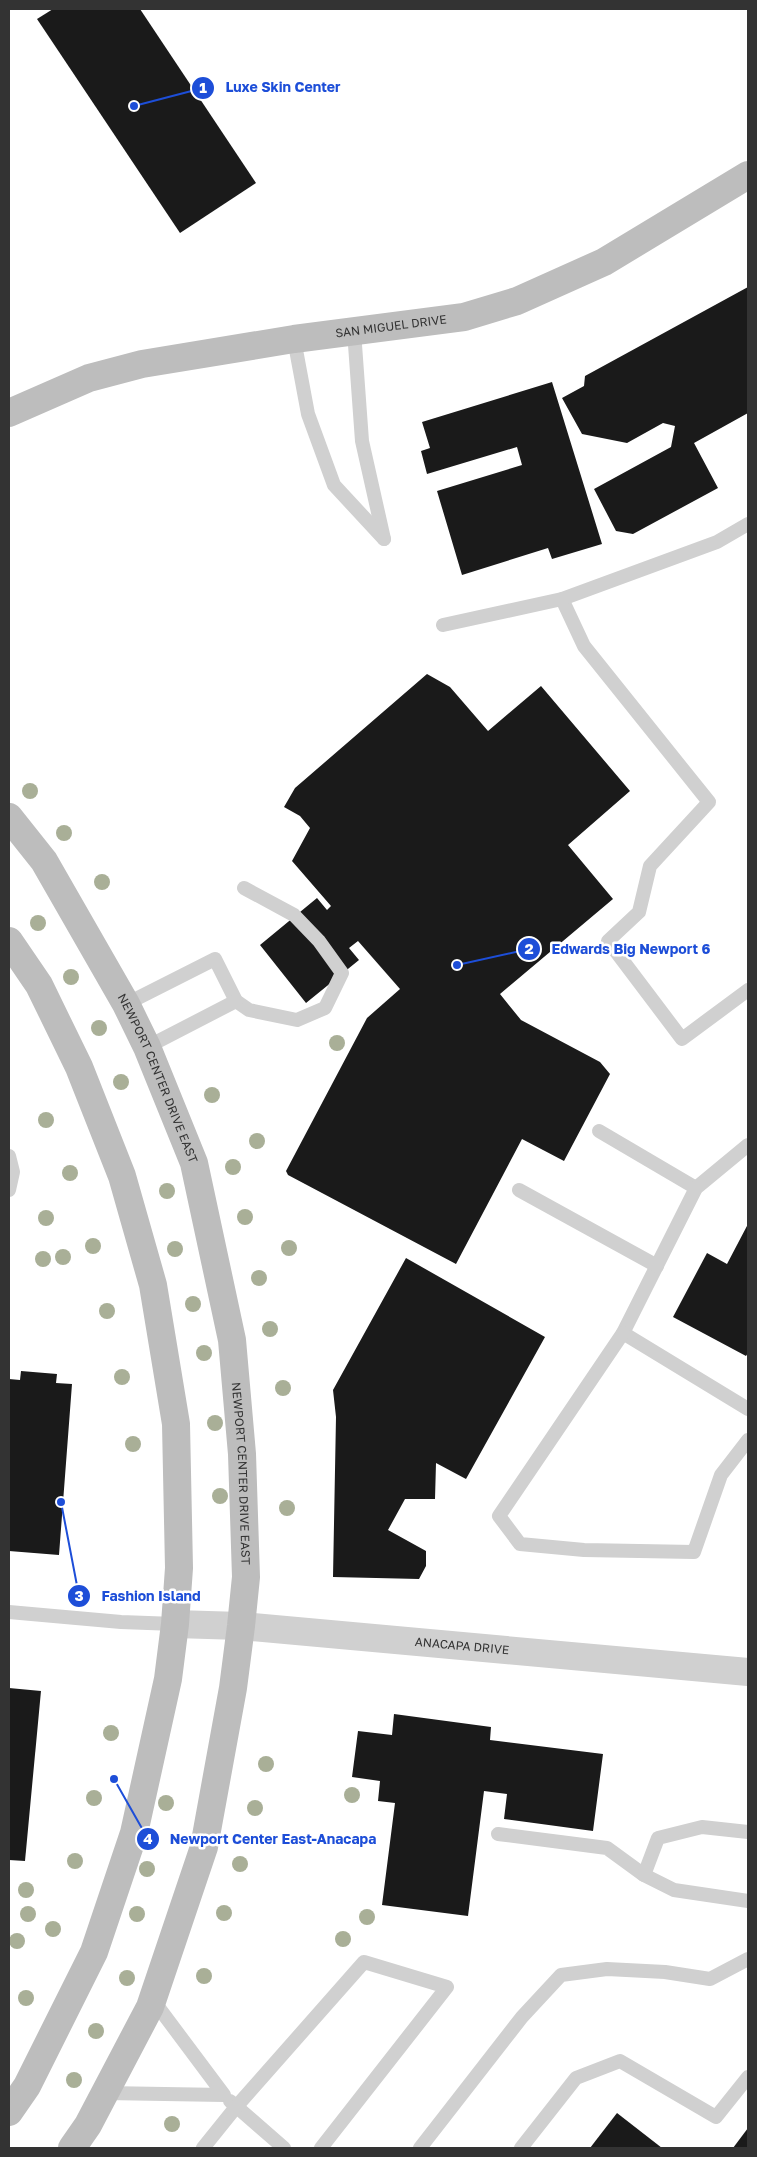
<svg xmlns="http://www.w3.org/2000/svg" width="757" height="2157" font-family="'Golos Text',sans-serif">
  <style>
    .building { fill: #1a1a1a }
    .lines { fill: none; stroke-linecap: round; stroke-linejoin: round }
    .service { stroke: #d0d0d0; stroke-width: 14 }
    .tertiary { stroke: #d0d0d0; stroke-width: 28 }
    .secondary { stroke: #bdbdbd; stroke-width: 28 }
    .tree { fill: #a9af97 }
    .labels { text-anchor: middle; stroke-width: 5; stroke-linejoin: round; paint-order: stroke }
    .street-label { font-size: 12px; fill: #333; stroke: #fff }
    .leader { fill: none; stroke: #1d4ed8; stroke-width: 2 }
    .callout-dot { fill: #1d4ed8; stroke: #fff; stroke-width: 2 }
    .mark-label { font-size: 15px; text-anchor: middle; font-weight: bold; fill: #fff }
    .callout-label { font-size: 14px; text-anchor: middle; font-weight: bold; fill: #1d4ed8; stroke: #fff; stroke-width: 5; stroke-linejoin: round; paint-order: stroke }
  </style>
  <rect width="100%" height="100%" fill="#fff"/>
  <g class="building">
    <path d="M53,9H140L256,183L180,233L37,19Z"/>
    <path d="M748,287V413L694,443L718,488L633,534L616,531L594,489L671,447L675,426L663,423L627,443L582,434L562,398L584,386L585,376Z"/>
    <path d="M552,382L602,544L552,559L548,548L462,575L437,491L522,465L517,447L427,474L421,451L430,448L422,422Z"/>
    <path d="M427,674L450,687L488,731L541,686L630,791L568,845L613,899L500,994L521,1020L600,1062L610,1074L564,1161L522,1139L456,1264L288,1175L286,1171L367,1018L400,989L358,941L349,948L359,960L306,1003L260,945L317,898L327,910L331,906L292,861L310,828L300,816L284,807L295,788Z"/>
    <path d="M748,1224V1353L746,1356L673,1317L707,1253L727,1264Z"/>
    <path d="M406,1258L545,1337L466,1479L436,1463L435,1499H405L388,1530L426,1551V1566L419,1579L333,1577L336,1417L333,1390Z"/>
    <path d="M21,1371L57,1374L56,1383L72,1384L59,1555L9,1551V1379L20,1380Z"/>
    <path d="M9,1688L41,1691L25,1861L9,1860Z"/>
    <path d="M394,1714L491,1727L490,1740L603,1754L593,1831L504,1819L507,1794L484,1791L468,1916L382,1905L395,1803L378,1801L380,1781L352,1777L358,1731L392,1735Z"/>
    <path d="M617,2113L662,2148H590Z"/>
    <path d="M748,2128V2148H733Z"/>
  </g>
  <g class="lines">
    <g class="service">
      <path d="M354,331L362,441L384,539"/>
      <path d="M294,339L308,414L334,485L384,539"/>
      <path d="M562,599L584,646L709,802L650,866L639,912L608,941L682,1039L748,990"/>
      <path d="M443,625L562,599L717,542L748,524"/>
      <path d="M126,1004L215,959L236,1001L249,1010L297,1020L325,1008L342,973L319,941L294,915L244,888"/>
      <path d="M147,1047L236,1001"/>
      <path d="M599,1131L696,1188"/>
      <path d="M748,1145L696,1188L623,1333L748,1409"/>
      <path d="M9,1156L13,1172L9,1190"/>
      <path d="M519,1190L657,1266"/>
      <path d="M623,1333L499,1516L520,1544L584,1550L694,1552L721,1475L748,1440"/>
      <path d="M9,1612L121,1622L175,1624"/>
      <path d="M498,1834L607,1848L644,1875L674,1890L748,1901"/>
      <path d="M644,1875L658,1838L702,1827L748,1832"/>
      <path d="M105,2093L224,2095L153,2000"/>
      <path d="M230,2101L284,2148"/>
      <path d="M203,2148L236,2107L364,1962L447,1987L321,2148"/>
      <path d="M420,2148L522,2017L561,1975L607,1969L665,1972L710,1979L748,1959"/>
      <path d="M521,2148L576,2078L620,2061L716,2117L748,2077"/>
    </g>
    <path class="tertiary" id="s1" d="M175,1624L241,1626L748,1672"/>
    <g class="secondary">
      <path id="s2" d="M9,413L89,378L142,364L294,339L464,317L517,301L604,262L748,175"/>
      <path id="s3" d="M9,817L44,861L126,1004L147,1047L194,1163L232,1340L242,1454L246,1577L241,1626L233,1688L204,1847L150,2007L88,2125L72,2148"/>
      <path d="M9,941L39,985L79,1067L122,1176L153,1285L176,1424L179,1568L175,1624L168,1679L134,1833L94,1952L27,2086L9,2112"/>
    </g>
  </g>
  <g class="tree">
    <circle cx="30" cy="791" r="8"/>
    <circle cx="64" cy="833" r="8"/>
    <circle cx="102" cy="882" r="8"/>
    <circle cx="38" cy="923" r="8"/>
    <circle cx="71" cy="977" r="8"/>
    <circle cx="99" cy="1028" r="8"/>
    <circle cx="337" cy="1043" r="8"/>
    <circle cx="121" cy="1082" r="8"/>
    <circle cx="212" cy="1095" r="8"/>
    <circle cx="46" cy="1120" r="8"/>
    <circle cx="257" cy="1141" r="8"/>
    <circle cx="233" cy="1167" r="8"/>
    <circle cx="70" cy="1173" r="8"/>
    <circle cx="167" cy="1191" r="8"/>
    <circle cx="245" cy="1217" r="8"/>
    <circle cx="46" cy="1218" r="8"/>
    <circle cx="93" cy="1246" r="8"/>
    <circle cx="289" cy="1248" r="8"/>
    <circle cx="175" cy="1249" r="8"/>
    <circle cx="63" cy="1257" r="8"/>
    <circle cx="43" cy="1259" r="8"/>
    <circle cx="259" cy="1278" r="8"/>
    <circle cx="193" cy="1304" r="8"/>
    <circle cx="107" cy="1311" r="8"/>
    <circle cx="270" cy="1329" r="8"/>
    <circle cx="204" cy="1353" r="8"/>
    <circle cx="122" cy="1377" r="8"/>
    <circle cx="283" cy="1388" r="8"/>
    <circle cx="215" cy="1423" r="8"/>
    <circle cx="133" cy="1444" r="8"/>
    <circle cx="220" cy="1496" r="8"/>
    <circle cx="287" cy="1508" r="8"/>
    <circle cx="111" cy="1733" r="8"/>
    <circle cx="266" cy="1764" r="8"/>
    <circle cx="352" cy="1795" r="8"/>
    <circle cx="94" cy="1798" r="8"/>
    <circle cx="166" cy="1803" r="8"/>
    <circle cx="255" cy="1808" r="8"/>
    <circle cx="75" cy="1861" r="8"/>
    <circle cx="240" cy="1864" r="8"/>
    <circle cx="147" cy="1869" r="8"/>
    <circle cx="26" cy="1890" r="8"/>
    <circle cx="224" cy="1913" r="8"/>
    <circle cx="28" cy="1914" r="8"/>
    <circle cx="137" cy="1914" r="8"/>
    <circle cx="367" cy="1917" r="8"/>
    <circle cx="53" cy="1929" r="8"/>
    <circle cx="343" cy="1939" r="8"/>
    <circle cx="17" cy="1941" r="8"/>
    <circle cx="204" cy="1976" r="8"/>
    <circle cx="127" cy="1978" r="8"/>
    <circle cx="26" cy="1998" r="8"/>
    <circle cx="96" cy="2031" r="8"/>
    <circle cx="74" cy="2080" r="8"/>
    <circle cx="172" cy="2124" r="8"/>
  </g>
  <g class="labels">
    <g class="street-label">
      <text dy="4" stroke="none"><textPath href="#s2" startOffset="394">SAN MIGUEL DRIVE</textPath></text>
      <text dy="4" stroke="none"><textPath href="#s3" startOffset="302">NEWPORT CENTER DRIVE EAST</textPath></text>
      <text dy="4" stroke="none"><textPath href="#s3" startOffset="709">NEWPORT CENTER DRIVE EAST</textPath></text>
      <text dy="4" stroke="none"><textPath href="#s1" startOffset="288">ANACAPA DRIVE</textPath></text>
    </g>
  </g>
  <path class="leader" d="M134 106L203 88M457 965L529 949M61 1502L79 1596M114 1779L148 1839"/>
  <g class="callout-dot">
    <circle cx="134" cy="106" r="5"/>
    <circle cx="457" cy="965" r="5"/>
    <circle cx="61" cy="1502" r="5"/>
    <circle cx="114" cy="1779" r="5"/>
    <circle cx="203" cy="88" r="12"/>
    <circle cx="529" cy="949" r="12"/>
    <circle cx="79" cy="1596" r="12"/>
    <circle cx="148" cy="1839" r="12"/>
  </g>
  <g class="mark-label">
    <text x="203" y="93">1</text>
    <text x="529" y="954">2</text>
    <text x="79" y="1601">3</text>
    <text x="148" y="1844">4</text>
  </g>
  <g class="callout-label">
    <text x="283" y="92">Luxe Skin Center</text>
    <text x="631" y="954">Edwards Big Newport 6</text>
    <text x="151" y="1601">Fashion Island</text>
    <text x="273" y="1844">Newport Center East-Anacapa</text>
  </g>
  <rect width="757" height="2157" fill="none" stroke="#333333" stroke-width="20"/>
</svg>
